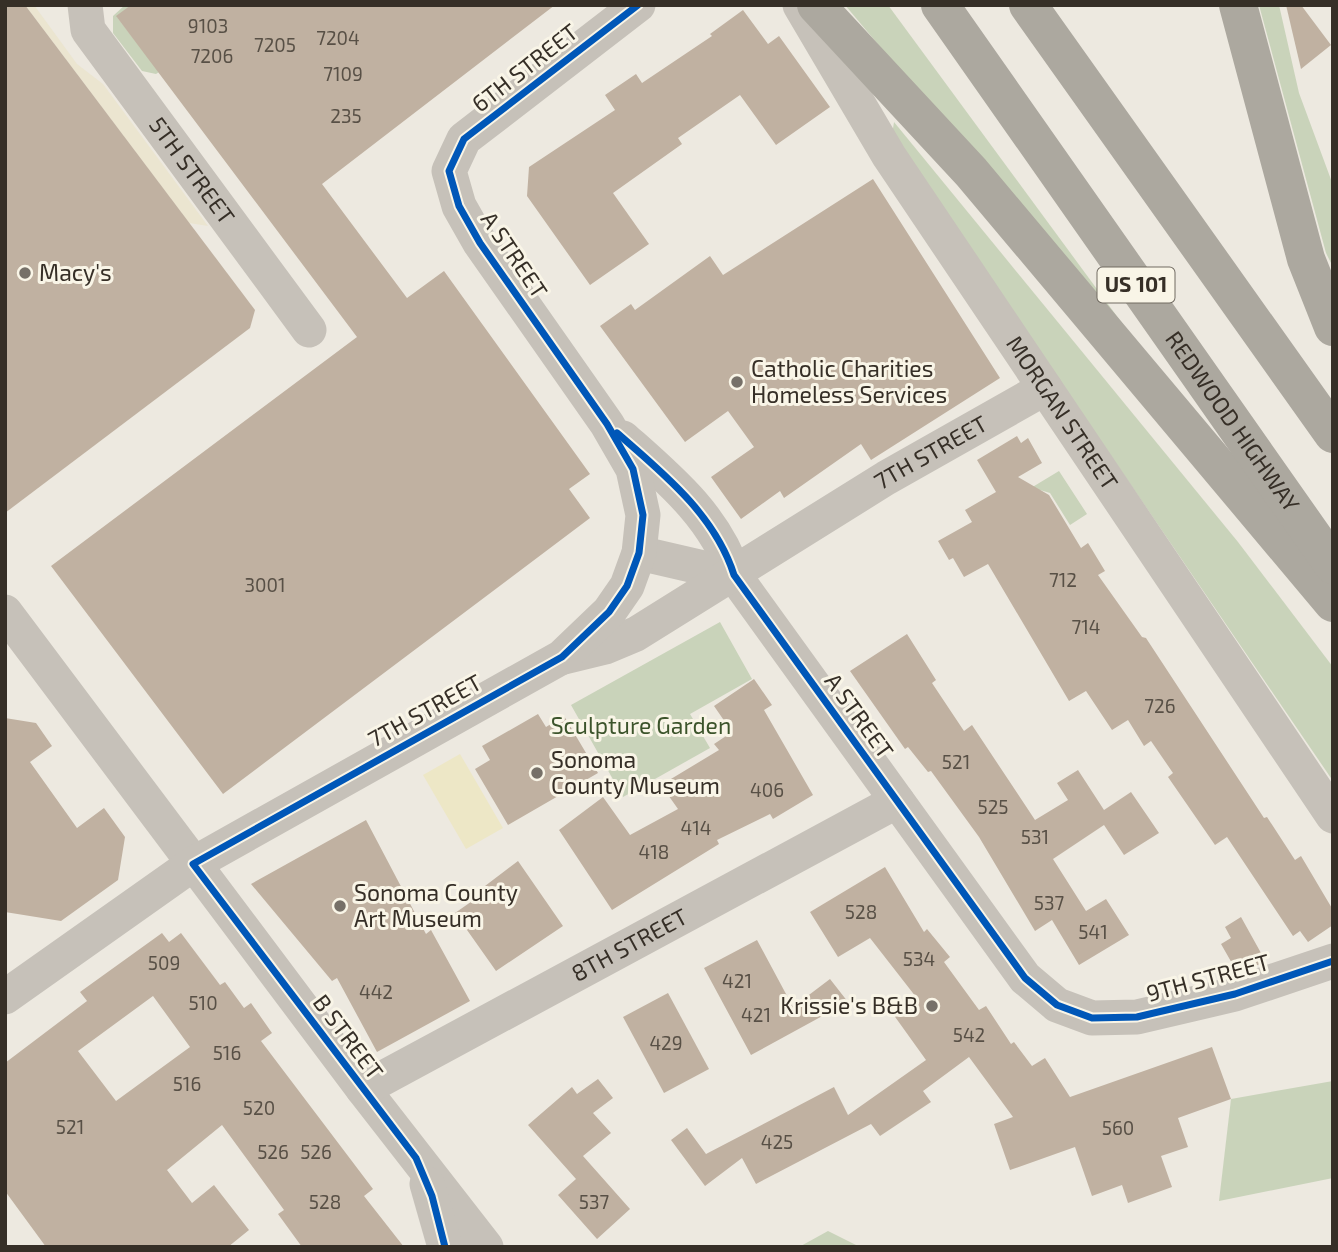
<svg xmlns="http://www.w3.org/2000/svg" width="1338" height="1252" font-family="'Exo 2',sans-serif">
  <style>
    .green { fill: #c9d3ba }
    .sand { fill: #ede7c6 }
    .plaza { fill: #ebe5d0 }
    .building { fill: #c0b1a1; fill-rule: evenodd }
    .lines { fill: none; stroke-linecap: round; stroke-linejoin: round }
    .minor { stroke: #c6c1b9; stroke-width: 35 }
    .highway { stroke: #aca89f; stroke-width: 38 }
    .cycleway-casing { stroke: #f9f5e7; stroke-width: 11 }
    .cycleway { stroke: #0057b8; stroke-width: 7 }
    .poi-dot { fill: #767068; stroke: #f9f5e7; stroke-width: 2.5 }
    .labels { text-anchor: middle; stroke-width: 6; stroke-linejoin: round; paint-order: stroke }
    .number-label { font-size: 19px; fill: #585046 }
    .shield { fill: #f9f5e7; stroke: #706a61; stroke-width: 2 }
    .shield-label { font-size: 21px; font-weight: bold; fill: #362f27 }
    .street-label { font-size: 23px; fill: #362f27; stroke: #f9f5e7 }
    .poi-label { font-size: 23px; fill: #362f27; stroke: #f9f5e7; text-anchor: start }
    .park-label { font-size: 23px; fill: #3c542b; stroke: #f9f5e7 }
  </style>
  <rect width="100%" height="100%" fill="#ede9e0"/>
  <g class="green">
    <path d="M125,5H131L117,17L159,72L156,74L142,71L113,33V16Z"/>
    <path d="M845,5H888L1169,387L1167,389Z"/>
    <path d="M1259,5H1279L1299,93L1333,185V267L1326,253Z"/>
    <path d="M894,122L1238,542L1333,667V781L892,135Z"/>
    <path d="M1059,471L1087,514L1070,525L1050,493L1040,490L1016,497Z"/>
    <path d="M720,622L752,679L690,714L710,748L623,797L571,705Z"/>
    <path d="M1333,1081V1178L1219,1201L1231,1099Z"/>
    <path d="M828,1231L860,1247H799Z"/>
  </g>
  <path class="sand" d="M460,754L503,828L466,849L423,775Z"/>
  <path class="plaza" d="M25,5H34L77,64L103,84L208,226L189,223Z"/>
  <g class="building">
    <path d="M5,5H25L255,310L250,328L5,513Z"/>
    <path d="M131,5H555L322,184L407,298L444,271L590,474L569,489L590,518L223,794L51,566L357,337L116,16Z"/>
    <path d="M1286,5H1301L1331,45L1301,69Z"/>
    <path d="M743,10L768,44L779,36L830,107L776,145L740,95L678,138L682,144L613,193L649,244L590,285L527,196L529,167L615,110L605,95L636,74L642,83L712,36L710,34Z"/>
    <path d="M873,179L1000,378L871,460L861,444L784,498L780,491L741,519L711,477L754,447L728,411L685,442L600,326L631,304L635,310L710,256L723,275Z"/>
    <path d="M1017,436L1021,443L1028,438L1042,463L1018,477L1049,495L1081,548L1088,543L1105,571L1098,575L1142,637L1146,638L1264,818L1267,817L1295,860L1301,856L1333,910V925L1308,942L1300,931L1293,936L1227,837L1215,845L1168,777L1173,773L1151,741L1144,746L1128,720L1112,730L1086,691L1069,701L988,564L964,577L953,558L949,560L938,541L972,522L965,510L996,492L977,460Z"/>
    <path d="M907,634L936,680L932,683L964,731L972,725L1035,820L1068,800L1057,783L1078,770L1104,810L1131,792L1159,833L1124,855L1104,825L1053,859L1086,911L1106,899L1129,935L1079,965L1052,920L1035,931L979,837L931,771L928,772L908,747L905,749L850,671Z"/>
    <path d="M754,679L772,705L764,710L813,795L773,819L770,814L717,840L719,844L612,910L559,830L603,797L630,835L678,809L661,785L719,750L714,744L732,732L714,706Z"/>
    <path d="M538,714L546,727L564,716L598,773L508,825L475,769L490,760L482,746Z"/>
    <path d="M5,718L36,723L52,746L30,762L77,828L104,808L125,837L118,880L61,921L5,912Z"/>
    <path d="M366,820L426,934L431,930L470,1001L377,1052L337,978L332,981L251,884Z"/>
    <path d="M518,861L563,926L496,971L455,913L488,890L485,886Z"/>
    <path d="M885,867L924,932L927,929L950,957L944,962L979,1010L986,1006L1011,1044L1014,1042L1032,1066L1045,1058L1070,1097L1212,1047L1231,1099L1178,1118L1188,1147L1161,1156L1172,1187L1128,1203L1122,1185L1092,1196L1075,1147L1010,1170L994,1124L1013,1117L969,1057L923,1091L931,1102L880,1136L871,1124L756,1184L742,1158L705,1186L671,1140L687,1128L706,1154L834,1087L848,1115L926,1060L893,1014L916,997L870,938L838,957L810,912Z"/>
    <path d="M1241,917L1266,962L1249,968L1243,959L1233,965L1221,944L1231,938L1225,927Z"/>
    <path d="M162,933L169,942L181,933L220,985L225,982L244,1008L251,1003L272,1033L261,1041L373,1189L364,1196L404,1247H302L278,1214L284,1210L222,1125L167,1170L192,1203L214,1185L249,1230L228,1247H46L5,1191V1063L87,1001L80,992ZM153,996L190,1047L116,1101L78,1051Z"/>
    <path d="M757,940L793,1007L830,979L848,1002L751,1055L704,968Z"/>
    <path d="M668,993L709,1069L664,1093L623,1017Z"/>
    <path d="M598,1079L613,1098L593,1113L611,1133L583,1156L630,1209L597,1239L558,1195L576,1179L528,1125L572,1087L577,1094Z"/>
  </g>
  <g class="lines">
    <g class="minor">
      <path id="s1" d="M85,5L88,30L309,330"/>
      <path id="s2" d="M800,5L889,156L1333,816"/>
      <path d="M623,438C667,477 716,517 734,575L1025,978L1057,1005L1092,1018L1137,1017L1235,994L1333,961"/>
      <path d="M639,553L734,575"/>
      <path d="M5,612L363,1089L486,1247"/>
      <path id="s3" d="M564,657L605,647L636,634L886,478L1045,388"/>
      <path d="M5,997L193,864L562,657L609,612L627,586L639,553L643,515L633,469L607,424L480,243L459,206L449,171L464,139L638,5"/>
      <path id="s4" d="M363,1089L897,801"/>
      <path d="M427,1184L445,1247"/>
    </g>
    <g class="highway">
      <path d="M816,5L971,172L1333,603"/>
      <path id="s5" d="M940,5L1333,565"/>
      <path d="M1028,5L1333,434"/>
      <path d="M1238,5L1306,259L1333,327"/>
    </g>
    <g class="cycleway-casing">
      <g id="cycleway">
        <path d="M617,433C664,474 715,515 734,575L1025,978L1057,1005L1092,1018L1137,1017L1235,994L1333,961"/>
        <path d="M445,1247L432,1196L416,1158L193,864L562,657L609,612L627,586L639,553L643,515L633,469L607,424L480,243L459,206L449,171L464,139L638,5"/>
      </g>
    </g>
    <use href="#cycleway" class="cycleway"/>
  </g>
  <g class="poi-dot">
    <circle cx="25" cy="273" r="7"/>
    <circle cx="737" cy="382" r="7"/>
    <circle cx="537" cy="773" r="7"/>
    <circle cx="340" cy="906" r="7"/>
    <circle cx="932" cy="1006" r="7"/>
  </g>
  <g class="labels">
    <g class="number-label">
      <text x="208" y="33">9103</text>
      <text x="338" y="45">7204</text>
      <text x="275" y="52">7205</text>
      <text x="212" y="63">7206</text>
      <text x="343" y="81">7109</text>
      <text x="346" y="123">235</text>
      <text x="1063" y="587">712</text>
      <text x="265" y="592">3001</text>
      <text x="1086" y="634">714</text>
      <text x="1160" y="713">726</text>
      <text x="956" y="769">521</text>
      <text x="767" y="797">406</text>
      <text x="993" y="814">525</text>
      <text x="696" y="835">414</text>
      <text x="1035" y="844">531</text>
      <text x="654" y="859">418</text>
      <text x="1049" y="910">537</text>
      <text x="861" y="919">528</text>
      <text x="1093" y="939">541</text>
      <text x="919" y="966">534</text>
      <text x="164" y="970">509</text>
      <text x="737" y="988">421</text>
      <text x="376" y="999">442</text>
      <text x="203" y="1010">510</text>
      <text x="756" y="1022">421</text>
      <text x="969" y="1042">542</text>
      <text x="666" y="1050">429</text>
      <text x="227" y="1060">516</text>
      <text x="187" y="1091">516</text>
      <text x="259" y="1115">520</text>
      <text x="70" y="1134">521</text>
      <text x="1118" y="1135">560</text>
      <text x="777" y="1149">425</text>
      <text x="273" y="1159">526</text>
      <text x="316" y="1159">526</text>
      <text x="325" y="1209">528</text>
      <text x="594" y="1209">537</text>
    </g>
    <rect class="shield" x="1097.5" y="267.5" width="77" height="35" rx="5"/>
    <g class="shield-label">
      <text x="1136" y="292">US 101</text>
    </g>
    <g class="street-label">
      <text transform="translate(525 68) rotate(-38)" y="8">6TH STREET</text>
      <text dy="8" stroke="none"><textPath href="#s1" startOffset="200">5TH STREET</textPath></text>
      <text transform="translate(514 255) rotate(56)" y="8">A STREET</text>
      <text dy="8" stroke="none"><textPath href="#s2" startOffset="485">MORGAN STREET</textPath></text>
      <text dy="8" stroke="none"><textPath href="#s5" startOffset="509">REDWOOD HIGHWAY</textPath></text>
      <text dy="8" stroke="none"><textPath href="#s3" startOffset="422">7TH STREET</textPath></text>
      <text transform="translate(425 711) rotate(-29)" y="8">7TH STREET</text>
      <text transform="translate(859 716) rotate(54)" y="8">A STREET</text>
      <text dy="8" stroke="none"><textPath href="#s4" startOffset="303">8TH STREET</textPath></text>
      <text transform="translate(1208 978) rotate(-15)" y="8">9TH STREET</text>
      <text transform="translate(348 1037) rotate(53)" y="8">B STREET</text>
    </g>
    <g class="poi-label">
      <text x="39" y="281">Macy's</text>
      <text x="751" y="377">Catholic Charities<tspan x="751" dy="26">Homeless Services</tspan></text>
      <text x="551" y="768">Sonoma<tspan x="551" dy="26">County Museum</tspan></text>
      <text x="354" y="901">Sonoma County<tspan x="354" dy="26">Art Museum</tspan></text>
      <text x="918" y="1014" text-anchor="end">Krissie's B&amp;B</text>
    </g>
    <g class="park-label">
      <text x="641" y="734">Sculpture Garden</text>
    </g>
  </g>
  <rect width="1338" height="1252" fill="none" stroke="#362f27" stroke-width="14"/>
</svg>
